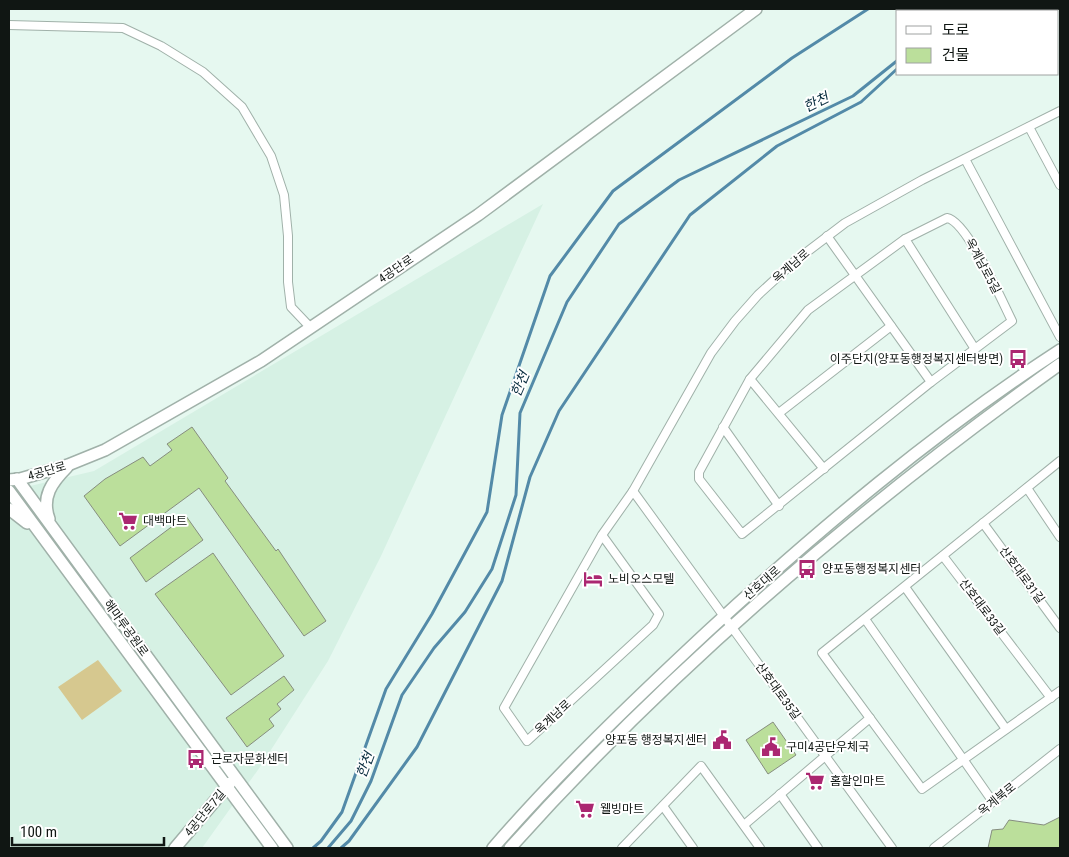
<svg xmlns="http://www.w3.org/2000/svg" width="1069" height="857" font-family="'Roboto Condensed','Noto Sans KR',sans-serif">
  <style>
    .built { fill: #d6f1e4 }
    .green { fill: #d6c88f }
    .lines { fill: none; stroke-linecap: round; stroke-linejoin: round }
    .stream { stroke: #538aa8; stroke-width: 3 }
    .building { fill: #bbdf9b; stroke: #868d7f }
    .street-casing { stroke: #a0b1a9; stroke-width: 10 }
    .secondary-casing { stroke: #a0b1a9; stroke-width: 14 }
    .street { stroke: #fff; stroke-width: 8 }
    .secondary { stroke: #fff; stroke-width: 11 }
    .labels { text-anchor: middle; stroke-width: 4; stroke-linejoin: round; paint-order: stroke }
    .street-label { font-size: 12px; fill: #101613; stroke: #fff }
    .poi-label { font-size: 12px; fill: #101613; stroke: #fff; text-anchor: start }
    .water-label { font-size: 14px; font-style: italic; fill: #092d3f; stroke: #fff }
  </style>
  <rect width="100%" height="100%" fill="#e6f8f0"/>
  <path class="built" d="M543,204L381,556L328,661L260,767L202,848H9V491L94,471Z"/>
  <path class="green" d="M98,660L122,691L82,720L58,687Z"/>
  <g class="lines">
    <g class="stream">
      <path d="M934,11L936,9"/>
      <path d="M958,11L974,9"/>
      <path d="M313,848L321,841L342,812L386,689L432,614L487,512L502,415L550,276L613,191L792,58L868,9"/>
      <path d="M328,848L351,821L371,781L402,695L434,648L465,612L492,569L516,495L520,413L567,302L619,224L679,180L853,96L898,60"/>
      <path d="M341,848L349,841L417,747L502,581L530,477L559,411L690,215L777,146L861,102L898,68"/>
    </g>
  </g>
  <g class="building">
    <path d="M192,427L228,478L225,481L276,551L278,549L326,621L304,636L199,488L120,546L84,496L105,479L143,457L150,466L172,450L167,444Z"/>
    <path d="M186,516L203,540L146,582L130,558Z"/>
    <path d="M213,553L284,656L231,695L155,594Z"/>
    <path d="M284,676L294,690L277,704L281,709L269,719L274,726L247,747L226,718Z"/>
    <path d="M773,722L796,755L768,774L746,740Z"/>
    <path d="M1060,817V848H988L992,830L1003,829L1009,820L1044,825Z"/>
  </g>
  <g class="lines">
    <g class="street-casing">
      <g id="street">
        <path d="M9,25L123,28L161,46L203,72L242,107L271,156L284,195L288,236V282L291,307L310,327"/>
        <path d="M1029,127L1060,185"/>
        <path d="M965,159L1060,337"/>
        <path d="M947,218C967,221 1002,301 1012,321L931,382L742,534L699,479V472L750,379L808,310L905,239Z"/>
        <path d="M827,236L931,382"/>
        <path d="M905,239L975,349"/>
        <path d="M750,379L824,469"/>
        <path d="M779,413L891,326"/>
        <path d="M723,427L779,506"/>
        <path d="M1060,461L822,653L922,789L1060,691"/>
        <path d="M1027,488L1060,537"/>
        <path d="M633,491L892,848"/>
        <path d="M983,523L1060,628"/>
        <path d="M602,535L659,614L653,625L527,741L504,708L602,535L633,491L711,353L735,321L758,295L795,261L845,223L922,180L1060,111"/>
        <path d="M943,556L1051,698"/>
        <path d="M905,587L1006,729"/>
        <path d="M865,619L993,802"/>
        <path d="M780,794L818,848"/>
        <path d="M663,806L693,848"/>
        <path d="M744,825L870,718"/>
        <path d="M622,848L701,766L760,848"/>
        <path d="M934,848L1060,749"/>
      </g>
    </g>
    <g class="secondary-casing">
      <g id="secondary">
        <path d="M17,479L287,848"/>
        <path d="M9,480L20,479L68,465L105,450L261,361L478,215L756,9"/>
        <path d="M9,491L272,848"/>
        <path d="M9,509L27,523"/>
        <path d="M49,519C41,497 52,482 67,467"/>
        <path d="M175,848L230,783"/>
        <path d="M493,848C559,772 633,701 707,632C818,530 934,432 1060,350"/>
        <path d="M510,848C674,665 860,507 1060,364"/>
      </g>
    </g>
    <use href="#street" class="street"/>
    <use href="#secondary" class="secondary"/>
  </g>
  <defs>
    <g id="bus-bare" transform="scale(1.5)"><path d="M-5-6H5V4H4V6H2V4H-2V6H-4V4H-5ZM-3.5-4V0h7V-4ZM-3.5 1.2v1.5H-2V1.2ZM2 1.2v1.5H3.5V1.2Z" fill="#ab2771" stroke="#fff" stroke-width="2.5" paint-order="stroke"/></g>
    <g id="supermarket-bare" transform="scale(1.5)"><path d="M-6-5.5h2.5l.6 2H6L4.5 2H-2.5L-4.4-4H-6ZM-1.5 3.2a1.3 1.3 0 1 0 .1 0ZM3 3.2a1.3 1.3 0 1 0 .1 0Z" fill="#ab2771" stroke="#fff" stroke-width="2.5" paint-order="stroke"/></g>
    <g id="hotel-bare" transform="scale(1.5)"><path d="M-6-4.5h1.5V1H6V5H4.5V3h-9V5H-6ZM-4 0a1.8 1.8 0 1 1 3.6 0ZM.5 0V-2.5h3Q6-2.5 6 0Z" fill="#ab2771" stroke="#fff" stroke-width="2.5" paint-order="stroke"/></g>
    <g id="civic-bare" transform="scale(1.5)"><path d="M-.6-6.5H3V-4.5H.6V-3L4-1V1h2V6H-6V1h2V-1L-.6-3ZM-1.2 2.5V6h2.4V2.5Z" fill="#ab2771" stroke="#fff" stroke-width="2.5" paint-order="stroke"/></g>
  </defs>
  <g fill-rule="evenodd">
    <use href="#bus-bare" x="1018" y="359"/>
    <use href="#supermarket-bare" x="128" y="521"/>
    <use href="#bus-bare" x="807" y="569"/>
    <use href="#hotel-bare" x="593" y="579"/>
    <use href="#civic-bare" x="722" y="740"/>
    <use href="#civic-bare" x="771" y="747"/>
    <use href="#bus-bare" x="196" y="759"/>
    <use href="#supermarket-bare" x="815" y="781"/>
    <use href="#supermarket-bare" x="585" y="809"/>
  </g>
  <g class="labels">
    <g class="street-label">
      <text transform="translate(791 266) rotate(-41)" y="4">옥계남로</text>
      <text transform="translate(983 266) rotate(62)" y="4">옥계남로5길</text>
      <text transform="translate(396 269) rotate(-34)" y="4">4공단로</text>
      <text transform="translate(47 471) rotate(-16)" y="4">4공단로</text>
      <text transform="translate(1022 575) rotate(54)" y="4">산호대로31길</text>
      <text transform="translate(762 583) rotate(-41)" y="4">산호대로</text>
      <text transform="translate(982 607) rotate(53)" y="4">산호대로33길</text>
      <text transform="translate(126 628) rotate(54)" y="4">해마루공원로</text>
      <text transform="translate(778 691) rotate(54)" y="4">산호대로35길</text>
      <text transform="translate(553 717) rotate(-43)" y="4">옥계남로</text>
      <text transform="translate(997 799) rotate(-39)" y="4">옥계북로</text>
      <text transform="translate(205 813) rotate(-50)" y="4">4공단로7길</text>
    </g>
    <g class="poi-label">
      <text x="1003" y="363" text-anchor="end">이주단지(양포동행정복지센터방면)</text>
      <text x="143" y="525">대백마트</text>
      <text x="822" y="573">양포동행정복지센터</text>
      <text x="608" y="583">노비오스모텔</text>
      <text x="707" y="744" text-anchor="end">양포동 행정복지센터</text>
      <text x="786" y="751">구미4공단우체국</text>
      <text x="211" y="763">근로자문화센터</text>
      <text x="830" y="785">홈할인마트</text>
      <text x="600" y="813">웰빙마트</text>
    </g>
    <g class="water-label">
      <text transform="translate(816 102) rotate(-26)" y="5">한천</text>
      <text transform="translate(520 384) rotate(-67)" y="5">한천</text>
      <text transform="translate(365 765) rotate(-69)" y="5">한천</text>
    </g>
  </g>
  <rect width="1069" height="857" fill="none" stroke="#101613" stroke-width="20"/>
  <rect x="896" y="10" width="162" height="65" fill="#ffffff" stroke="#9fa2a1"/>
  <rect x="906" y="26" width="25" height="8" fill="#ffffff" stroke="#9fa2a1"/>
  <text x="942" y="35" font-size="15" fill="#101613">도로</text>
  <rect x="906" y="48" width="25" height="15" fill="#bbdf9b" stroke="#9fa2a1"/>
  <text x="942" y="60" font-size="15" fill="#101613">건물</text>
  <path d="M12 837v8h152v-8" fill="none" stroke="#101613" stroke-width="2.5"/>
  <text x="20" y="837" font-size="15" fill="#101613" stroke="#ffffff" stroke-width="4" paint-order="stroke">100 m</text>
</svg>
